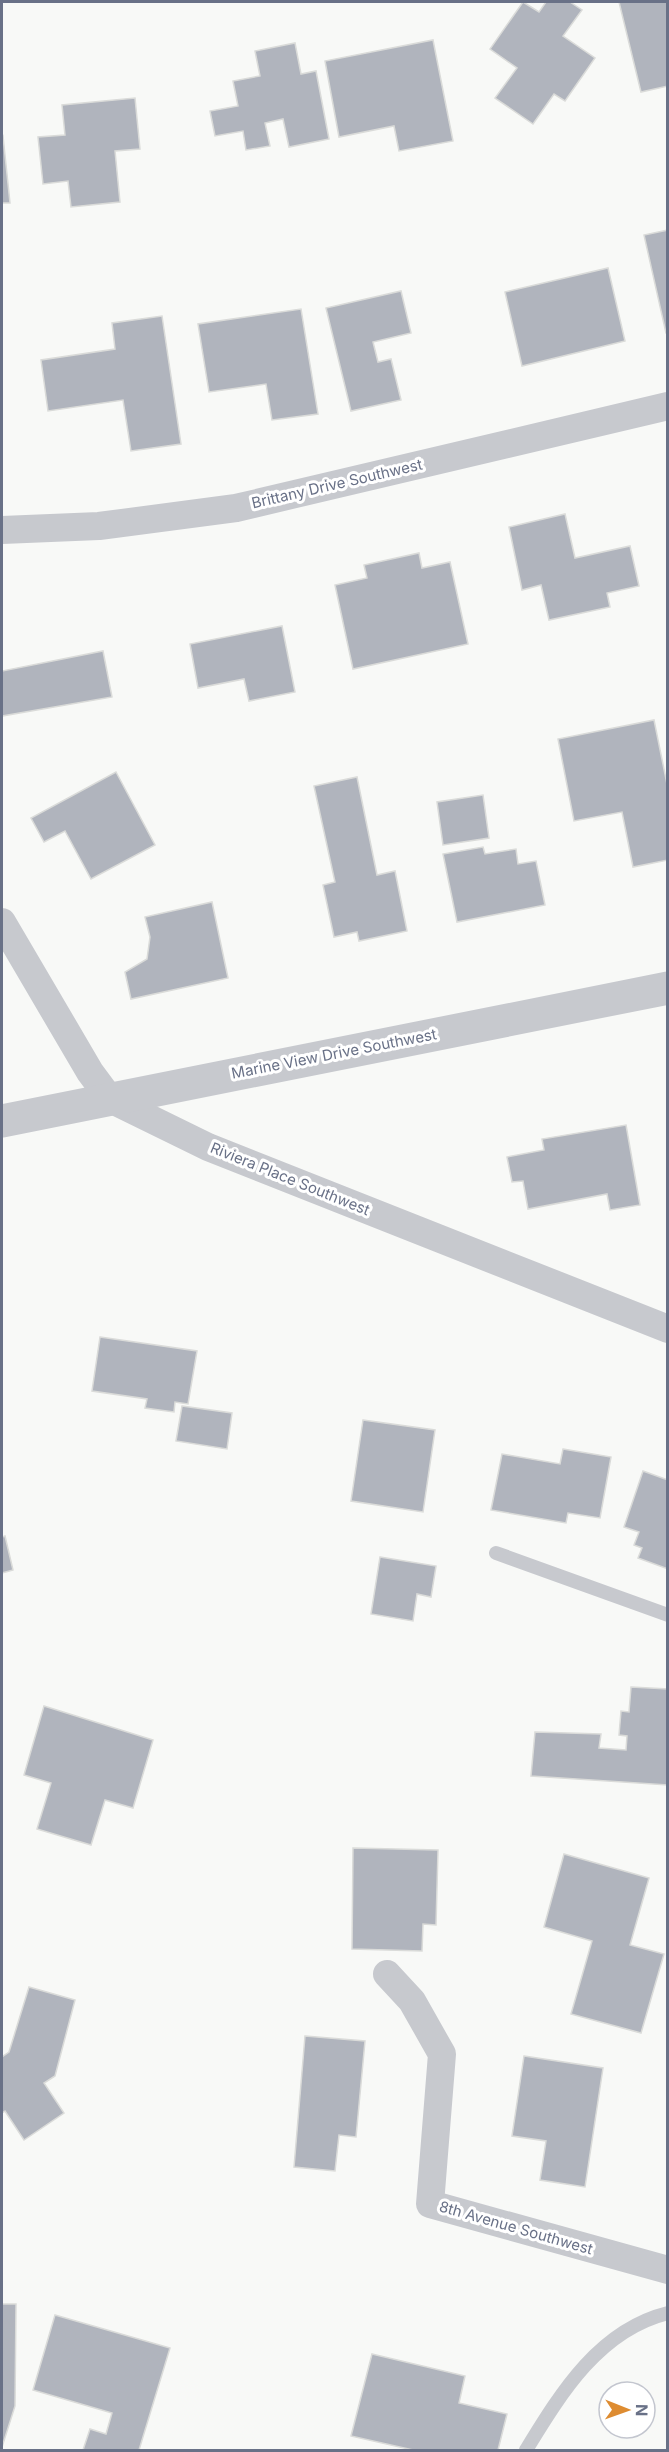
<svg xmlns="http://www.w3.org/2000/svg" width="669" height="2452" font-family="Inter,sans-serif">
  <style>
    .building { fill: #b0b4bd; stroke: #dadbd9; stroke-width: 1.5 }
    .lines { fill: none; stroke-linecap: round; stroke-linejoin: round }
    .service { stroke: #c7c9ce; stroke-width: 14 }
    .minor { stroke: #c7c9ce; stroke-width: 28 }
    .tertiary { stroke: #c7c9ce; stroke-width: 33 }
    .labels { text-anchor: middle; stroke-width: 6; stroke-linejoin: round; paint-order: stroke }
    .street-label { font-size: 15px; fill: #697187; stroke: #fff }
  </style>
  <rect width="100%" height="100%" fill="#f8f9f7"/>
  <g class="building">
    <path d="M523,2L539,12L546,2H570L582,10L563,36L595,58L565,101L554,94L533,124L495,98L517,68L490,49Z"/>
    <path d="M619,2H668V86L641,92Z"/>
    <path d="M433,40L453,141L399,151L394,126L339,137L325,61Z"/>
    <path d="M295,43L301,74L316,71L329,139L289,147L283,119L265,123L270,146L246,150L243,131L215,136L210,111L238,106L233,81L260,76L255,51Z"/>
    <path d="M135,98L140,149L115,151L120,202L71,207L68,181L43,184L38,137L65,135L62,105Z"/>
    <path d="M3,136L10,203H2V137Z"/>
    <path d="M668,230V333H666L644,235Z"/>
    <path d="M608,268L625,341L522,366L505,292Z"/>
    <path d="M401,291L411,333L373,342L378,362L391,359L401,400L351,411L326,308Z"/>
    <path d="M301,309L318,414L272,420L266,384L209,392L198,324Z"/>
    <path d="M162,316L181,444L131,451L123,400L48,411L41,360L115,349L112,323Z"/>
    <path d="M565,514L575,558L630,546L639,586L607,593L610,607L549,620L541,585L522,590L509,527Z"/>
    <path d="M419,553L422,568L450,562L468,644L353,669L335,585L367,578L364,565Z"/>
    <path d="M282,626L295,692L249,701L244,679L198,688L190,644Z"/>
    <path d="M103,651L112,697L2,716V671Z"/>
    <path d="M654,720L668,789V860L633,867L622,812L574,821L558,739Z"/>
    <path d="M116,772L155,845L91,879L65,831L44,842L31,818Z"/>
    <path d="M357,777L377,875L395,871L407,931L359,941L357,932L334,937L323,885L335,882L314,786Z"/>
    <path d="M483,795L489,838L443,845L437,802Z"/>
    <path d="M483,847L485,854L516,849L518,864L536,861L545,905L457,922L443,854Z"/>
    <path d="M212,902L228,978L131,999L125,972L147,959L150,937L145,917Z"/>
    <path d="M626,1125L640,1205L610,1210L607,1194L528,1209L523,1181L512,1182L507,1157L544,1150L542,1139Z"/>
    <path d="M100,1337L197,1351L188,1404L175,1402L174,1412L145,1408L147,1399L92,1391Z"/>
    <path d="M182,1406L232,1413L227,1449L176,1441Z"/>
    <path d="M363,1420L435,1430L423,1512L351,1501Z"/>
    <path d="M563,1449L611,1457L600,1518L568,1513L566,1523L491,1510L502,1454L560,1464Z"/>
    <path d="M643,1471L668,1480V1569L638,1558L642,1548L634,1545L639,1532L624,1527Z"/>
    <path d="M5,1536L13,1570L2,1573V1537Z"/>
    <path d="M380,1557L436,1566L431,1597L417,1594L413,1621L371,1614Z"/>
    <path d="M631,1687L668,1689V1785L531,1776L535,1732L601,1734L599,1748L626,1750L627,1736L619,1735L621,1711L629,1712Z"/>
    <path d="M44,1706L153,1740L133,1808L105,1800L91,1845L37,1829L51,1783L24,1775Z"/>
    <path d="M353,1848L438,1850L436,1925L423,1924L422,1951L352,1949Z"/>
    <path d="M564,1854L649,1878L630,1945L664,1954L641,2033L571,2014L592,1941L544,1927Z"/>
    <path d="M29,1987L75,2000L55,2076L44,2083L64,2113L24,2140L5,2111L2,2113V2057L9,2052Z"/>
    <path d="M305,2036L365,2041L356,2137L339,2135L335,2171L294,2167Z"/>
    <path d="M524,2056L603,2068L585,2187L540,2180L546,2141L512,2136Z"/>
    <path d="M2,2304H16L15,2406L2,2447Z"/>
    <path d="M55,2315L170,2348L139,2450H83L90,2429L106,2434L112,2413L33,2390Z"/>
    <path d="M372,2354L465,2376L459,2403L507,2414L498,2450H413L351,2436Z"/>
  </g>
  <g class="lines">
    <g class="service">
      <path d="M496,1553L668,1615"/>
      <path d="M526,2450C561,2393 599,2330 668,2313"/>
    </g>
    <g class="minor">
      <path d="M2,530L99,526L236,508L668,406"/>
      <path d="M2,922L90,1072L110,1099L208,1147L668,1329"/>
      <path d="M387,1974L412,2001L442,2054L430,2204L668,2270"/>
    </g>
    <path class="tertiary" d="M2,1121L668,988"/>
  </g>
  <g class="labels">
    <g class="street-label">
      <text transform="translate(337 484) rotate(-13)" y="5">Brittany Drive Southwest</text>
      <text transform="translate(334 1054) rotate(-11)" y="5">Marine View Drive Southwest</text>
      <text transform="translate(290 1179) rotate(22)" y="5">Riviera Place Southwest</text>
      <text transform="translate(516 2228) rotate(16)" y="5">8th Avenue Southwest</text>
    </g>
  </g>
  <rect width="669" height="2452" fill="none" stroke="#697187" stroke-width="6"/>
  <g transform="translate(627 2410) rotate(91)"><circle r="28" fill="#ffffff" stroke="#c3c6cf" stroke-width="1.5"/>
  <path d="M0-4.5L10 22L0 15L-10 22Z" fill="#de8c31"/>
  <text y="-9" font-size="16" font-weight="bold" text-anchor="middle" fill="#697187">N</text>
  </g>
</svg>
